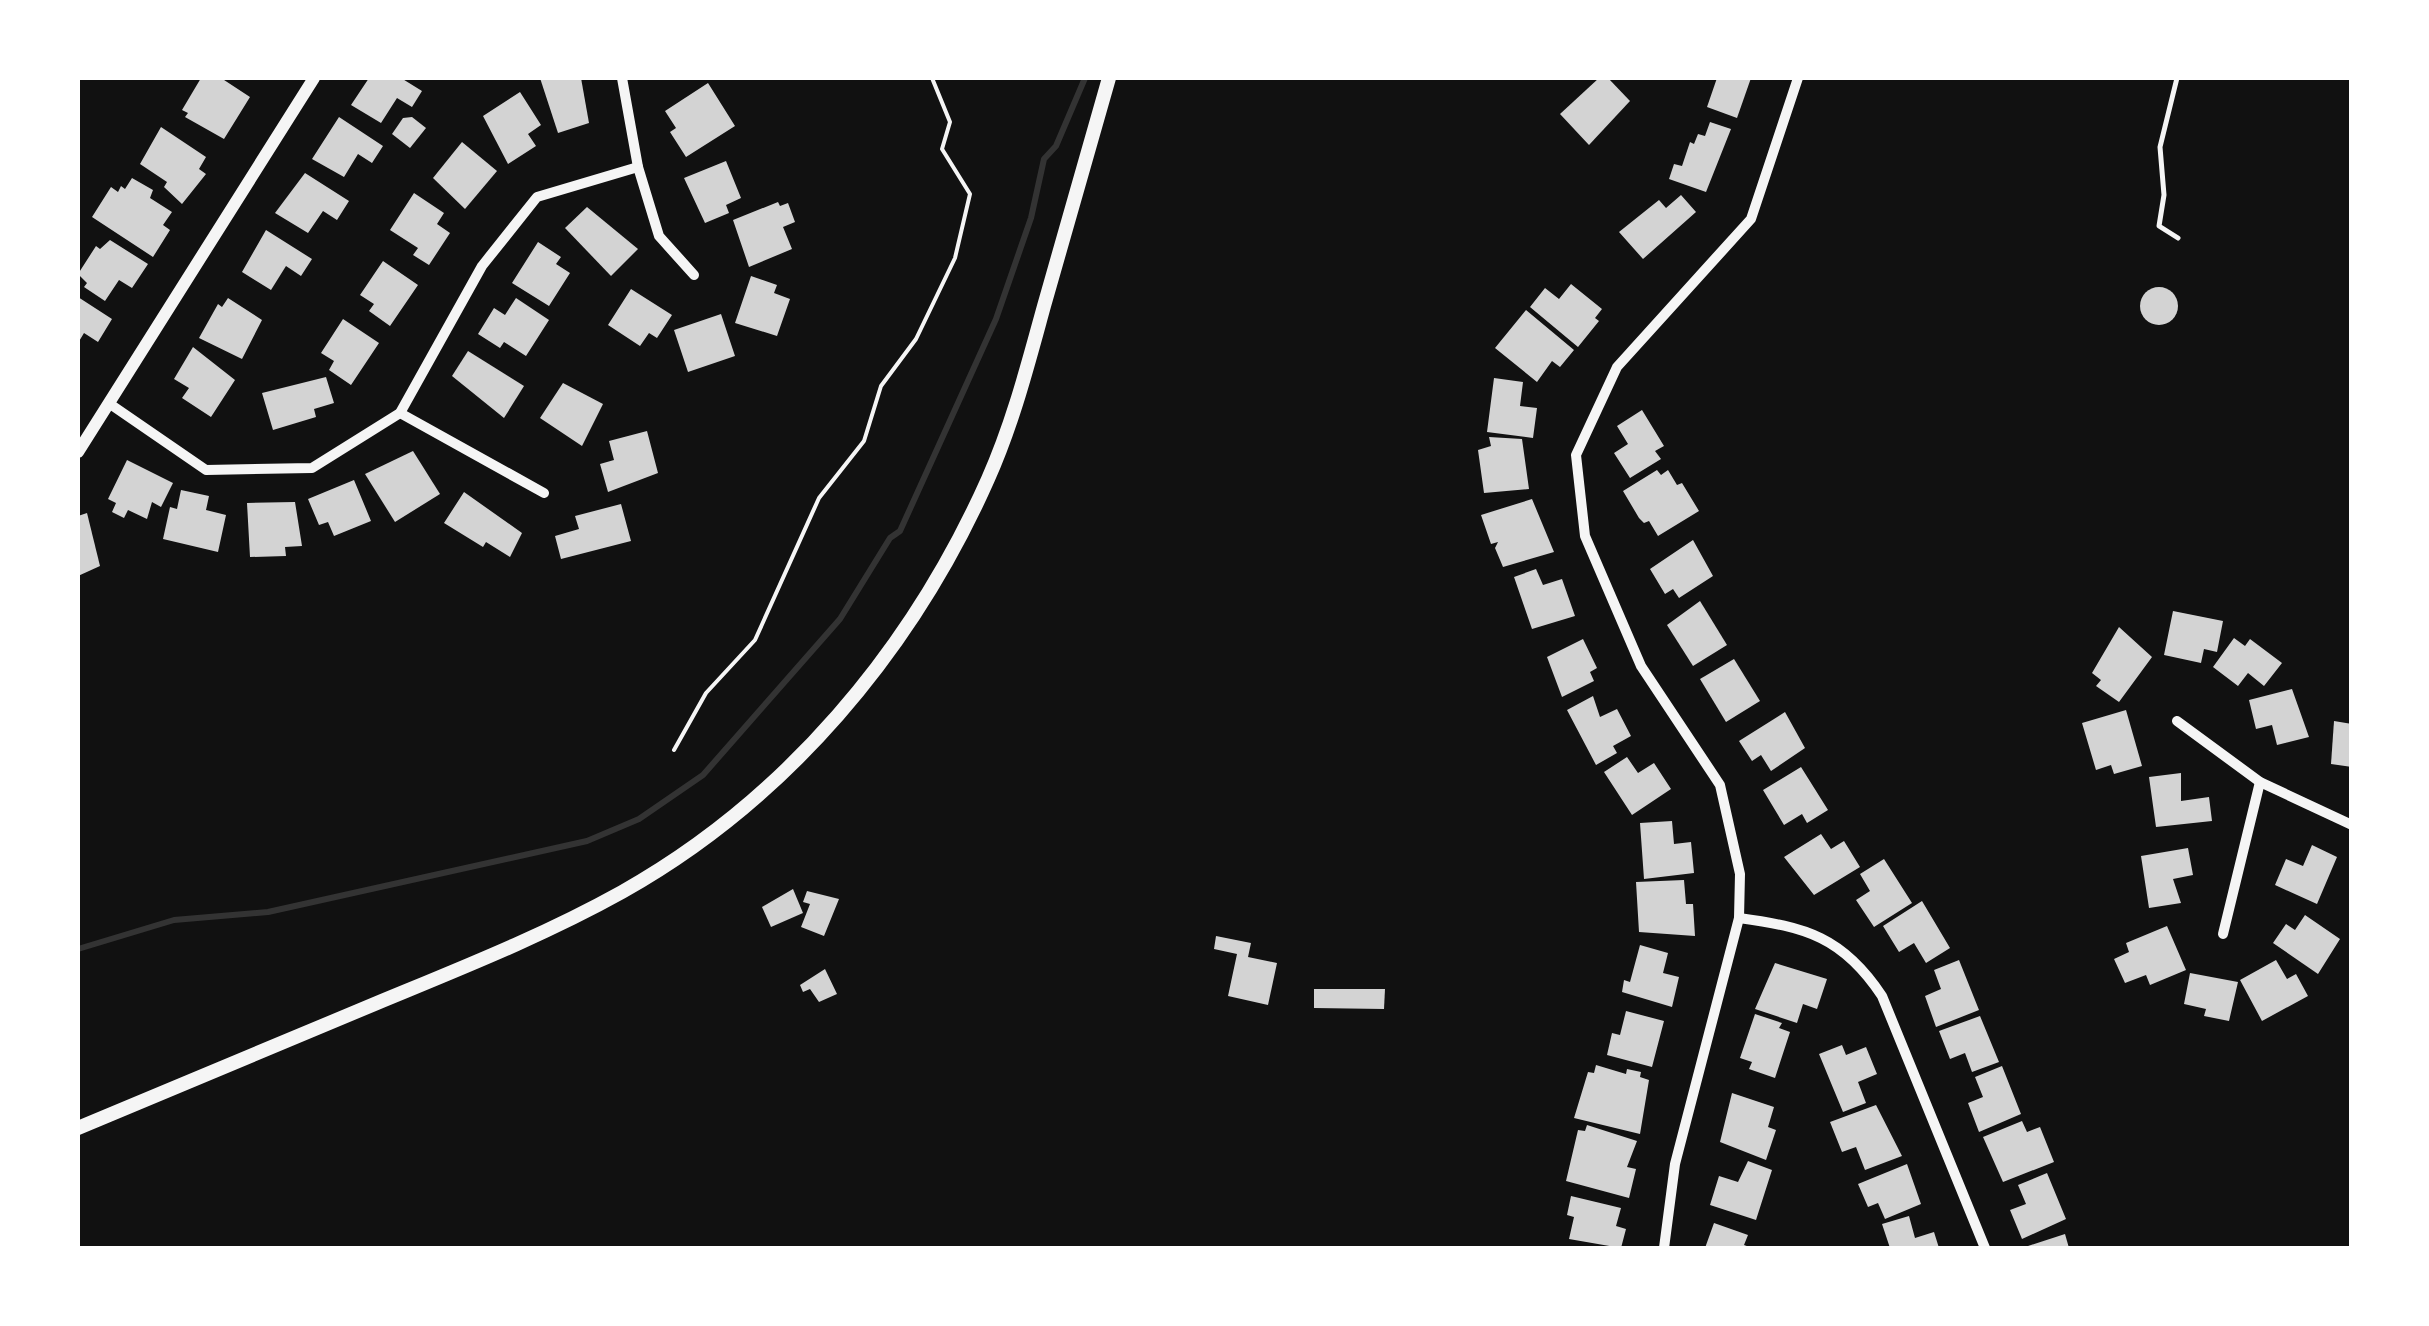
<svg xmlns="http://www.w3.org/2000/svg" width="2429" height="1326" font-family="'Zilla Slab',serif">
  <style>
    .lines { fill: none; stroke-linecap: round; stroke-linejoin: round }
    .stream { stroke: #333; stroke-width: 6 }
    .building { fill: #d3d3d3 }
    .path { stroke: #f5f5f5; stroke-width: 4 }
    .service { stroke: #f5f5f5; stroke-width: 5 }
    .minor { stroke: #f5f5f5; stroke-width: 10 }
    .tertiary { stroke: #f5f5f5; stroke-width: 12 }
    .secondary { stroke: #f5f5f5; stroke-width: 14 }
  </style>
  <rect width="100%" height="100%" fill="#111"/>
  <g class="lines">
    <path class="stream" d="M78,949L174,920L268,912L587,841L639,819L703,775L840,619L890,538L900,531L996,319L1031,218L1044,159L1056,146L1085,78"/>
  </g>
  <g class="building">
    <path d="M201,78H221L250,97L224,139L185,117L188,113L182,110Z"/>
    <path d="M369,78H401L422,91L412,107L397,98L381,123L351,105Z"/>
    <path d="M540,78H581L589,123L558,133Z"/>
    <path d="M1599,78H1608L1630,101L1589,145L1560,114Z"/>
    <path d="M1717,78H1751L1737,118L1707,107Z"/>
    <path d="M708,83L735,126L686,157L670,132L676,128L665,111Z"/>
    <path d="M520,92L541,125L528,134L536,146L508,164L483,116Z"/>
    <path d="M339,117L383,146L372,163L358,154L344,177L312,159Z"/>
    <path d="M412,117L426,128L410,148L392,134L403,118Z"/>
    <path d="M1710,122L1731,129L1706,192L1669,179L1674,164L1682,166L1690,142L1694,144L1698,134L1705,136Z"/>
    <path d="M161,127L206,157L199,169L206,174L182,204L164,187L167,182L140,164Z"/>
    <path d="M462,142L497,171L465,209L433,178Z"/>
    <path d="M726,161L741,198L726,205L729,213L705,223L684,178Z"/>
    <path d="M305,173L349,201L337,220L323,211L308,233L275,213Z"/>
    <path d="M132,178L153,190L150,198L172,212L163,225L170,230L153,257L92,217L111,187L118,192L121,186L125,189Z"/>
    <path d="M414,193L444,213L437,224L450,233L429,265L413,255L418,248L390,230Z"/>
    <path d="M1681,195L1696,212L1643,259L1619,232L1659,200L1666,208Z"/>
    <path d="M778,202L780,206L788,203L795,222L783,227L792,249L749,267L733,220Z"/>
    <path d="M587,207L638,249L611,276L565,228Z"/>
    <path d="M266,230L312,259L301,276L286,266L271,290L242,272Z"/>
    <path d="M110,240L148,264L132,288L119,280L105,301L84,287L87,283L78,274L96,246L100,249Z"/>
    <path d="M538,242L561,257L556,264L570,273L549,306L512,283Z"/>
    <path d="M383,261L418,285L390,326L369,311L374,304L360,295Z"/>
    <path d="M751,276L777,285L774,293L790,299L777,336L735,323Z"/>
    <path d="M1571,284L1602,309L1595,318L1599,321L1578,347L1530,307L1545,288L1559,299Z"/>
    <circle cx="2159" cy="306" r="19"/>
    <path d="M631,289L672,315L657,338L649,333L640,346L608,325Z"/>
    <path d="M78,297L112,319L98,342L84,333L78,343Z"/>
    <path d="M228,298L262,320L242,359L199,338L218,304L222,307Z"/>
    <path d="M516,298L549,320L526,356L504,342L500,348L478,334L494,308L505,315Z"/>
    <path d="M1526,310L1574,350L1560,367L1552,361L1537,382L1495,348Z"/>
    <path d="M721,314L735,356L688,372L674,330Z"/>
    <path d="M343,319L379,343L351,385L329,370L334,361L321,353Z"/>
    <path d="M193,347L235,380L211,417L182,398L189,388L174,379Z"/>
    <path d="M468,351L524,386L504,418L452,376Z"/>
    <path d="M326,377L334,403L314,409L316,417L273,430L262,393Z"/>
    <path d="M1494,378L1523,382L1520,406L1537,408L1533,438L1487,432Z"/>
    <path d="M563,383L603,404L582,446L540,418Z"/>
    <path d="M1642,410L1664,446L1655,451L1661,459L1630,478L1614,453L1628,444L1617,426Z"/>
    <path d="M647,431L658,473L608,492L600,464L614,460L609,441Z"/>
    <path d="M1489,437L1522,439L1529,489L1484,493L1478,450L1491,446Z"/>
    <path d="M413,451L440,494L395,522L365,474Z"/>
    <path d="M127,460L173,483L161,507L152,502L147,519L128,510L124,518L112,512L116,503L108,499Z"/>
    <path d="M1657,470L1661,475L1668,470L1677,485L1682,483L1699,511L1658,536L1649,521L1644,523L1639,518L1623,491Z"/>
    <path d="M354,480L371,521L334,536L328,522L319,525L308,499Z"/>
    <path d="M181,490L209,496L206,510L226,515L218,552L163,539L170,507L177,509Z"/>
    <path d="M464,492L522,533L510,557L486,542L483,547L444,523Z"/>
    <path d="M1532,499L1554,552L1503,567L1495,548L1498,542L1491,544L1481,515Z"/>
    <path d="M295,502L302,546L285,547L286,556L250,557L247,503Z"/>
    <path d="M621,504L631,541L561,559L555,536L579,529L575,516Z"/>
    <path d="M87,513L100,566L78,576V516Z"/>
    <path d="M1693,540L1713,576L1679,598L1673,589L1665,594L1650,569Z"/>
    <path d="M1536,569L1543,585L1562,579L1575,616L1532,629L1514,577Z"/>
    <path d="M1700,601L1727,645L1693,666L1667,625Z"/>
    <path d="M2173,611L2223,621L2217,652L2204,649L2201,663L2164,655Z"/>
    <path d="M2119,627L2152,657L2119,702L2096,686L2101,680L2092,673Z"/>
    <path d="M2234,638L2245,646L2250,639L2282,663L2264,686L2248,673L2238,686L2213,667Z"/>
    <path d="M1583,639L1597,668L1590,672L1594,681L1562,697L1547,657Z"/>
    <path d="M1734,659L1760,701L1726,722L1700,679Z"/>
    <path d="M2292,689L2309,737L2277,745L2272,725L2256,729L2249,700Z"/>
    <path d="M1593,696L1600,717L1617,709L1631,736L1613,746L1617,753L1596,765L1567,710Z"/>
    <path d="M2126,710L2142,766L2114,774L2111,765L2096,770L2082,723Z"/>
    <path d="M1785,712L1805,748L1771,771L1761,755L1752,761L1739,741Z"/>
    <path d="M2334,721L2352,724V767L2331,764Z"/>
    <path d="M1627,757L1638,773L1654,763L1671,789L1632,815L1604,772Z"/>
    <path d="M1801,767L1828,810L1807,823L1802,814L1784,825L1763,790Z"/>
    <path d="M2181,773V801L2209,797L2212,821L2156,827L2149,777Z"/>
    <path d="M1672,821L1674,844L1691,842L1694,873L1644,879L1640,823Z"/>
    <path d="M1821,834L1831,849L1844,841L1860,867L1814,895L1784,857Z"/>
    <path d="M2312,845L2337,857L2317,904L2275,885L2286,859L2303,866Z"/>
    <path d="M2188,848L2193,875L2173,879L2181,903L2149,908L2141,856Z"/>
    <path d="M1884,859L1912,903L1874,927L1856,900L1870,891L1860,874Z"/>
    <path d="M1684,880L1686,904H1693L1695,936L1639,932L1636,882Z"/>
    <path d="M793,889L803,913L771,927L762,907Z"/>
    <path d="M807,891L839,899L824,936L801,927L810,904L803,902Z"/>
    <path d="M1922,901L1950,948L1926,963L1914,943L1899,952L1883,926Z"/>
    <path d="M2305,915L2340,939L2318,974L2273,943L2286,924L2295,930Z"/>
    <path d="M2167,926L2186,970L2150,985L2146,975L2125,983L2114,959L2129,952L2126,943Z"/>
    <path d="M1216,936L1251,943L1248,957L1277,963L1268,1005L1228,996L1237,954L1214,949Z"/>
    <path d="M1640,945L1668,953L1663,973L1679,977L1672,1007L1622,992L1624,980L1630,982Z"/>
    <path d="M1959,960L1979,1010L1936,1027L1925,996L1941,989L1934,970Z"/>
    <path d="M2276,960L2287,979L2296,974L2308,996L2262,1021L2240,980Z"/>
    <path d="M1775,963L1827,979L1817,1009L1803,1004L1797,1023L1755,1009Z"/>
    <path d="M825,969L837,994L819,1002L810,989L803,992L800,985Z"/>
    <path d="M2190,973L2238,982L2229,1021L2204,1016L2206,1009L2184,1004Z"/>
    <path d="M1314,989H1385L1384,1009L1314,1008Z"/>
    <path d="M1626,1011L1664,1021L1652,1067L1607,1055L1612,1033L1620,1035Z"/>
    <path d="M1755,1014L1782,1023L1779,1028L1790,1032L1775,1078L1749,1069L1752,1062L1740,1058Z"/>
    <path d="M1980,1016L1999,1062L1972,1072L1965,1053L1950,1059L1939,1031Z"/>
    <path d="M1842,1045L1846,1055L1866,1047L1877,1074L1858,1082L1866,1103L1843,1112L1819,1054Z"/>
    <path d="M1596,1065L1626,1074L1627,1069L1641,1072L1640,1077L1649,1080L1640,1134L1574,1118L1588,1072L1594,1073Z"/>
    <path d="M2002,1066L2021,1114L1979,1132L1968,1103L1983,1097L1975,1077Z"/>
    <path d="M1732,1093L1774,1107L1768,1127L1776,1130L1766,1160L1720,1142Z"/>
    <path d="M1876,1105L1902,1156L1865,1170L1856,1147L1842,1152L1830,1122Z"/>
    <path d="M2022,1121L2027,1132L2040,1127L2054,1162L2003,1182L1983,1137Z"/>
    <path d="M1587,1125L1637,1141L1627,1167L1636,1169L1629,1198L1566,1181L1578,1130L1585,1131Z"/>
    <path d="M1748,1161L1772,1170L1756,1220L1710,1205L1719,1176L1738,1182Z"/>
    <path d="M1907,1164L1921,1204L1885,1219L1878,1203L1868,1207L1858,1184Z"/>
    <path d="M2047,1173L2066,1219L2022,1239L2010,1210L2026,1204L2018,1185Z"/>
    <path d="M1571,1196L1621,1208L1616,1226L1626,1229L1621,1248L1569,1239L1574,1217L1567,1215Z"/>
    <path d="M1909,1216L1915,1238L1934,1232L1939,1248H1890L1882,1224Z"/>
    <path d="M1714,1223L1748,1235L1744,1245L1752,1248H1705Z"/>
    <path d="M2065,1234L2069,1248H2022Z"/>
  </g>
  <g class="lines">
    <path class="path" d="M674,750L706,693L755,640L819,498L864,441L881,386L916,339L955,258L970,194L942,149L950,122L932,78"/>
    <path class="service" d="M2177,78L2160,147L2164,195L2159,226L2178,238"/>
    <g class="minor">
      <path d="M622,78L638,167L659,236L694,275"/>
      <path d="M110,404L206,470L312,468L400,413L482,266L537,197L638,167"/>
      <path d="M400,413L544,493"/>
      <path d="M2177,721L2260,782L2352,825"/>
      <path d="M1739,918C1806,927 1843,937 1882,996L1985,1248"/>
      <path d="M2223,934L2260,782"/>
      <path d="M1664,1248L1675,1164L1739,918L1740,874L1720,785L1641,666L1585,536L1576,455L1617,367L1751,219L1798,78"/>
    </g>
    <path class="tertiary" d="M78,452L314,78"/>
    <path class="secondary" d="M78,1128C177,1087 277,1045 377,1003C459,969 543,936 622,892C786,800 912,650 988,479C1013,423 1028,364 1044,306C1066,230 1087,154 1109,78"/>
  </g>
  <rect width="2429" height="1326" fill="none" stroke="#ffffff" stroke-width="160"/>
</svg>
